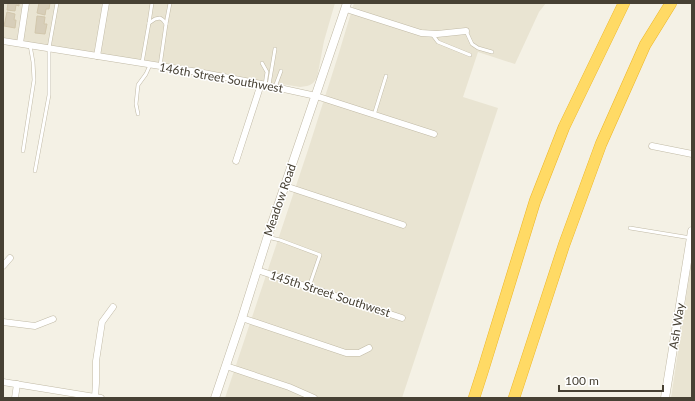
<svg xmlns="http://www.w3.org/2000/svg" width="695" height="401" font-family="Lato,sans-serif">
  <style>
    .residential { fill: #e9e4d2 }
    .building { fill: #d7ceb9; stroke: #d2c7ac }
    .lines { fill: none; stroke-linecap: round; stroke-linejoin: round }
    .service-casing { stroke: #c1baa6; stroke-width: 4 }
    .minor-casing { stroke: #c1baa6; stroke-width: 7 }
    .tertiary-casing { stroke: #c1baa6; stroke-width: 9 }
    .motorway-casing { stroke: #edb626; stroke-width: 12 }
    .service { stroke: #fff; stroke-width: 3 }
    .minor { stroke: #fff; stroke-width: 6 }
    .tertiary { stroke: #fff; stroke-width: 8 }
    .motorway { stroke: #ffda65; stroke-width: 11 }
    .labels { text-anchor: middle; stroke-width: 3; stroke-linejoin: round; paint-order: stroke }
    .street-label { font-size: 12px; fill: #474134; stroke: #fff }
  </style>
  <rect width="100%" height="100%" fill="#f4f1e5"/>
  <g class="residential">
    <path d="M3,3H335L324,41L317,78L313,83L310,85L307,86L300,87L3,38Z"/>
    <path d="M354,3H546L539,12L515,64L478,52L463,97L498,108L402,398H225L308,150L338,56Z"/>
    <path d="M692,258V398H671Z"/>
  </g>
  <g class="building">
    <path d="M8,3H19V6L16,5L15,11L7,10Z"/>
    <path d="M39,3H50L49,9H46L45,15L37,13Z"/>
    <path d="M7,12L15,14L14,20H16L15,28L4,26Z"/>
    <path d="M37,16L45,17L44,24H47L45,34L35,33Z"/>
  </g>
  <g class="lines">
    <g class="service-casing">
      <g id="service">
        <path d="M149,23L152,3"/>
        <path d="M166,24L170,3"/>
        <path d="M466,31L472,44L478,48L492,52"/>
        <path d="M432,34L438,42L470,55"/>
        <path d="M142,63L149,23L155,19L160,18L163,20L166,24L160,66"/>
        <path d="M262,63L267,72L265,85"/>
        <path d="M269,85L275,49"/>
        <path d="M275,87L281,71"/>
        <path d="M138,114L136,104L138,85L146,74L150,65"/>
        <path d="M374,115L386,76"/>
        <path d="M23,151L34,80L33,62L30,45"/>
        <path d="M35,171L49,95V48L57,3"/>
        <path d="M630,228L691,238"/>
        <path d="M267,237L280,240L320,255L309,287"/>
      </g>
    </g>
    <g class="minor-casing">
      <g id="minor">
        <path d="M346,9L421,33L437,34L466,31"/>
        <path d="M3,41L198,72L261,84L316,96L434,134"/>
        <path d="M20,43L26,3"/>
        <path d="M97,56L106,3"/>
        <path d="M652,146L692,154"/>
        <path d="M236,161L261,84"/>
        <path d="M285,186L403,225"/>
        <path d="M3,266L10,258"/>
        <path d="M257,270L402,318"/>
        <path d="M242,318L346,353H359L369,348"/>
        <path d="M3,322L35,326L53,319"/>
        <path d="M226,366L289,387L314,398"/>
        <path d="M3,382L101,398"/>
        <path d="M95,397L96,383V361L102,322L113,307"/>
        <path d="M15,398L17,384"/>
      </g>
    </g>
    <g class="tertiary-casing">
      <g id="tertiary">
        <path d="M215,398L242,318L270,229L342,18L347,3"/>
        <path d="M665,398L692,231"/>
      </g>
    </g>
    <g class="motorway-casing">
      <g id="motorway">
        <path d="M474,398L483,370L535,201L564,127L624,3"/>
        <path d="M514,398L564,245L601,144L645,45L671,3"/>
      </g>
    </g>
    <use href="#service" class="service"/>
    <use href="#minor" class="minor"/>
    <use href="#tertiary" class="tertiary"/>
    <use href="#motorway" class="motorway"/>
  </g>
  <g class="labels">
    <g class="street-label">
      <text transform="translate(221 78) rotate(10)" y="4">146th Street Southwest</text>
      <text transform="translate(280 200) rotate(-71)" y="4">Meadow Road</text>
      <text transform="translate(330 294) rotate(18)" y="4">145th Street Southwest</text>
      <text transform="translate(677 326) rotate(-81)" y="4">Ash Way</text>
    </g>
  </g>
  <rect width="695" height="401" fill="none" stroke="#474134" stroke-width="8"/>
  <path d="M559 385v6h104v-6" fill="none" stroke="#474134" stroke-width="2"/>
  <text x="565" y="385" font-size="12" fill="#474134" stroke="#ffffff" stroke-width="3" paint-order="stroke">100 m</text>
</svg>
